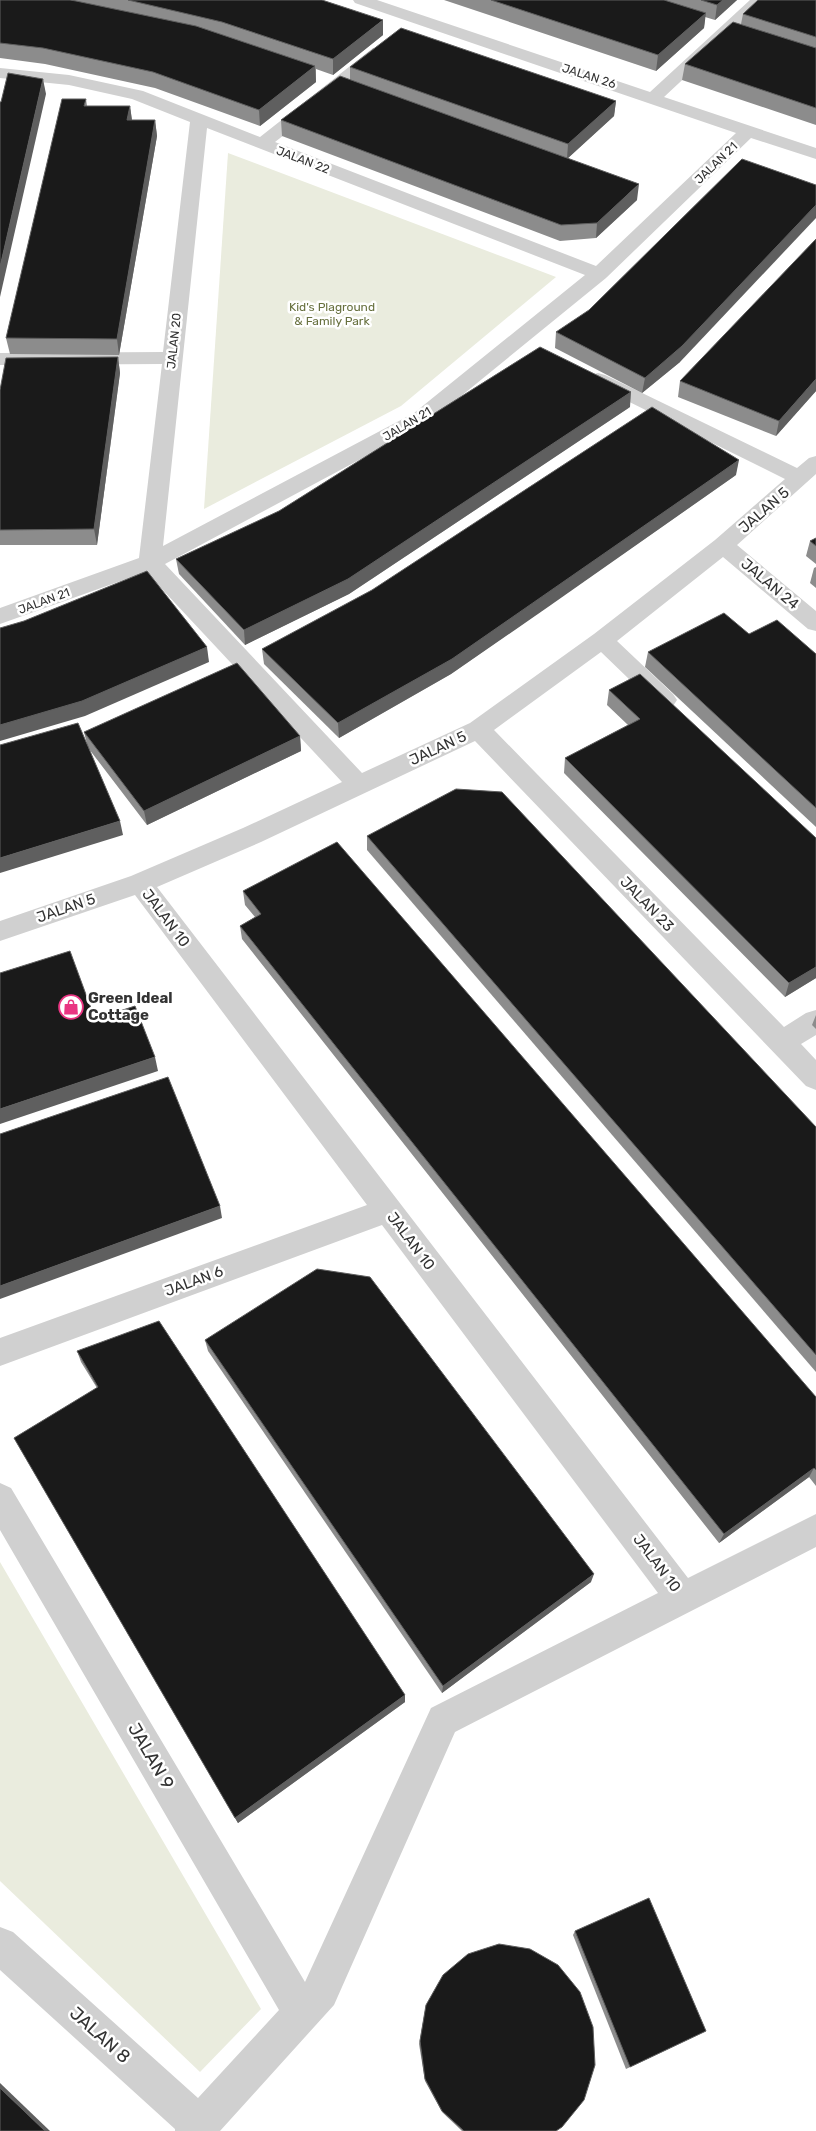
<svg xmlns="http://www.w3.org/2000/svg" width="816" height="2131" font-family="Rubik,sans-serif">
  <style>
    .green { fill: #eaecde }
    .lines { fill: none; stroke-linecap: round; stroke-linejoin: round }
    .minor { fill: #d0d0d0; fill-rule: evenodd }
    .wall { fill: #8c8c8c }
    .shaded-wall { fill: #5f5f5f }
    .building { fill: #1a1a1a; stroke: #5f5f5f }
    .labels { text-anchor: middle; stroke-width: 5; stroke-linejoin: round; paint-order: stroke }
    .far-street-label { font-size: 12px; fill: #333; stroke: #fff }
    .far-park-label { font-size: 12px; fill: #67703e; stroke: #fff }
    .street-label { font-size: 15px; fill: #333; stroke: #fff }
    .poi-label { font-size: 15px; font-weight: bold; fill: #333; stroke: #fff; text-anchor: start }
    .near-street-label { font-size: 18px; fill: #333; stroke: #fff }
  </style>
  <rect width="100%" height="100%" fill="#fff"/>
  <g class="green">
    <path d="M228,153L556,277L401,406L204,509Z"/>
    <path d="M0,1562L261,2009L200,2072L0,1881Z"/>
  </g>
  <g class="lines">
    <path class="minor" d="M353,0H377L650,92L750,0H768L664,97L816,148V159L751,138L606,278L428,423L165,564L362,773L470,723L594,634L715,540L785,479L591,383L588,379L591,375L598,373L605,375L797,468L809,458L816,456V474L737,545L816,611V631L808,629L723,557L617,641L673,694L677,700L673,706L665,709L657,706L601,652L494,730L784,1027L806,1013L816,1010V1035L801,1044L816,1060V1090L806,1086L475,741L261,842L157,887L688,1578L816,1514V1547L455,1732L334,2005L220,2131H175V2129L0,1970V1927L13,1932L198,2098L279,2010L0,1530V1483L11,1488L305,1982L431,1708L658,1593L382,1225L0,1366V1338L367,1205L135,895L0,941V921L131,876L243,828L342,782L146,572L0,624V608L139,558L162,364L0,365V353L163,352L190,122L132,99L69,85L0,78V68L69,75L143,91L260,137L373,48H385L387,52L385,56L275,142L596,266L736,133L355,3ZM207,128L585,275L414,413L163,546Z"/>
  </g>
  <g class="wall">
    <path d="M0,0H322L383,35L333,75L316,69V82L260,126L155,88L45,64L0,58Z"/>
    <path d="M444,0H737L715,20L705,17L704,28L656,71Z"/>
    <path d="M816,0V125L682,80L685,64L741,24L743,14Z"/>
    <path d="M350,67L616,101L614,116L568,158L637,200L596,238L560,241L282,136L281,120L350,80Z"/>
    <path d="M86,99L87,106H130L132,120H155L157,136L119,355L10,354L6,338Z"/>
    <path d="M556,332L680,362L642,393L555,348Z"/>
    <path d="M118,357L120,373L97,545H0V390Z"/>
    <path d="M680,381L816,391L776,436L678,397Z"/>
    <path d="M630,407L349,594L245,645L179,574L176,559L279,511Z"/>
    <path d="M736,475L451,674L339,738L264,664L262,649Z"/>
    <path d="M816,538V564L806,556L810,541Z"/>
    <path d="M816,567V588L810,583L814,568Z"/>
    <path d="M749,634L816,654V827L645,667L648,652Z"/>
    <path d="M640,674L816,978L785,997L564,773L565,758L628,725L607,705L609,690Z"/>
    <path d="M84,732L300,736L301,751L147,825L89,749L123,835L87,744Z"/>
    <path d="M367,836L816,1127V1372L367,850Z"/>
    <path d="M243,891L816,1397V1486L809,1477L719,1543L242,939L240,926L255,917L245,905Z"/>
    <path d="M816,1015V1029L812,1025Z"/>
    <path d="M205,1340L591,1582L442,1693L208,1351Z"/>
    <path d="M77,1351L405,1695V1702L238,1823L14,1438L97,1388L81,1362Z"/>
    <path d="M575,1931L706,2031L626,2069L573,1935Z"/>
    <path d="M426,2005L556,2131H462L442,2112L425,2081L419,2044Z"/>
  </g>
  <g class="shaded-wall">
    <path d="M723,0H737L715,20L717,5Z"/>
    <path d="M706,13L704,28L656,71L658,55Z"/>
    <path d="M383,20V35L333,75V59Z"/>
    <path d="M315,66L316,82L260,126L259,110Z"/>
    <path d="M43,79L46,94L0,297V267Z"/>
    <path d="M616,101L614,116L567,159L568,144Z"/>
    <path d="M130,106L132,121L127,120Z"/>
    <path d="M155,120L157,136L119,355L117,339Z"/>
    <path d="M639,184L637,200L596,238L597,223Z"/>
    <path d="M816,205V218L680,362L642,393L645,378Z"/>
    <path d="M118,357L120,373L97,545L94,529Z"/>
    <path d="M816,379V391L776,436L779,421Z"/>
    <path d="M631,392L630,407L349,594L245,645L244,630Z"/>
    <path d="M739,460L736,475L548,607L451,674L339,738L338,723Z"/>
    <path d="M207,647L209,662L85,716L0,741V725Z"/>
    <path d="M300,736L301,751L147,825L144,811Z"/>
    <path d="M120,821L123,835L0,873V858Z"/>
    <path d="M816,967V978L785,997L789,983Z"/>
    <path d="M155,1057L158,1071L0,1124V1109Z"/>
    <path d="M220,1206L222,1218L0,1299V1286Z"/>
    <path d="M814,1468L809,1477L719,1543L724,1534Z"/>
    <path d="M594,1574L591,1582L442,1693L443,1686Z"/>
    <path d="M405,1695V1702L238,1823L235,1818Z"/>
    <path d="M0,2083L50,2131H45L0,2088Z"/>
  </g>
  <g class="building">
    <path d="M0,0H70L76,1L196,26L315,66L259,110L153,72L43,48L0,43Z"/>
    <path d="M128,0H322L383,20L333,59L222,22Z"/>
    <path d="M491,0H664L706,13L658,55Z"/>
    <path d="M701,0H723L717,5Z"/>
    <path d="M758,0H816V37L743,14Z"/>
    <path d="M733,22L816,48V108L685,64Z"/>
    <path d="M401,28L616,101L568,144L350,67Z"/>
    <path d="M8,73L43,79L0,267V102H1Z"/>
    <path d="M340,76L639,184L597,223L561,225L281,120Z"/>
    <path d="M62,99H86L84,106H130L127,120H155L117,339L6,338Z"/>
    <path d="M742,159L816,185V205L682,346L645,378L556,332L589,310Z"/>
    <path d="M816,239V379L779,421L680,381Z"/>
    <path d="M540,347L631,392L348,579L244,630L176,559L279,511Z"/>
    <path d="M118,357L94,529L0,530V390L6,358Z"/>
    <path d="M652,407L739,460L452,659L338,723L262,649L372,590Z"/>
    <path d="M816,538V546L810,541Z"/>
    <path d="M147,571L207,647L82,701L0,725V628L24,621Z"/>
    <path d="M724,613L749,634L777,620L816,654V808L648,652Z"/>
    <path d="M237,663L300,736L144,811L84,732Z"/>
    <path d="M640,674L816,838V967L789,983L565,758L640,719L609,690Z"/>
    <path d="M78,723L120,821L0,858V745Z"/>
    <path d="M456,789L502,792L816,1127V1355L367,836Z"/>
    <path d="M337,842L816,1397V1470L814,1468L724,1534L240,926L261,914L243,891Z"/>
    <path d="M70,951L95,1019L135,1006L155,1057L0,1109V973Z"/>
    <path d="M168,1077L220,1206L0,1286V1134Z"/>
    <path d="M317,1269L370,1277L594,1574L443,1686L205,1340Z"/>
    <path d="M159,1321L405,1695L235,1818L14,1438L98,1387L77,1351Z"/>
    <path d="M649,1898L706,2031L630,2067L575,1931Z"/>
    <path d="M499,1944L530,1949L558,1965L580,1992L593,2027L595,2065L584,2100L562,2127L556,2131H464L442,2111L425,2079L420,2041L426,2005L443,1975L468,1954Z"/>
    <path d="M0,2088L45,2131H0Z"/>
  </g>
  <defs>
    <g id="shop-ring" transform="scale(1.25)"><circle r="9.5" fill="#fff" stroke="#e93582" stroke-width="1.5"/><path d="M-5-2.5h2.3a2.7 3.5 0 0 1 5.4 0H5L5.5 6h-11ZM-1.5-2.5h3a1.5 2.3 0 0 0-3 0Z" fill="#e93582"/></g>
  </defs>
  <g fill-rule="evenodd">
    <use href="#shop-ring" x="71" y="1007"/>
  </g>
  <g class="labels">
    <g class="far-street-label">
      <text transform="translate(589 76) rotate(18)" y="4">JALAN 26</text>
      <text transform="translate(303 160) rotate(21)" y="4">JALAN 22</text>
      <text transform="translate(716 163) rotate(-44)" y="4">JALAN 21</text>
      <text transform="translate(174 341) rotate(-84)" y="4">JALAN 20</text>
      <text transform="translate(407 424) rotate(-31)" y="4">JALAN 21</text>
      <text transform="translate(44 601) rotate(-20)" y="4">JALAN 21</text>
    </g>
    <g class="far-park-label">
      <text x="332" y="311">Kid's Plaground<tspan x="332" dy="14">&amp; Family Park</tspan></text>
    </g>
    <g class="street-label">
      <text transform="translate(764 510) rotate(-41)" y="5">JALAN 5</text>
      <text transform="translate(770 584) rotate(40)" y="5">JALAN 24</text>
      <text transform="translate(438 748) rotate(-25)" y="5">JALAN 5</text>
      <text transform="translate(647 904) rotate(46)" y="5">JALAN 23</text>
      <text transform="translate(66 908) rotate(-19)" y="5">JALAN 5</text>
      <text transform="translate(166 918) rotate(53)" y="5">JALAN 10</text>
      <text transform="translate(411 1241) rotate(53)" y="5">JALAN 10</text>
      <text transform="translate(194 1281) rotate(-20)" y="5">JALAN 6</text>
      <text transform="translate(657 1563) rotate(53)" y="5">JALAN 10</text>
    </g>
    <g class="poi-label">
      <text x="88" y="1003">Green Ideal<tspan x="88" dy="17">Cottage</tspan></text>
    </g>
    <g class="near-street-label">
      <text transform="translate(151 1756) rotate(60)" y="6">JALAN 9</text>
      <text transform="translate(100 2035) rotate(42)" y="6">JALAN 8</text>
    </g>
  </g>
</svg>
